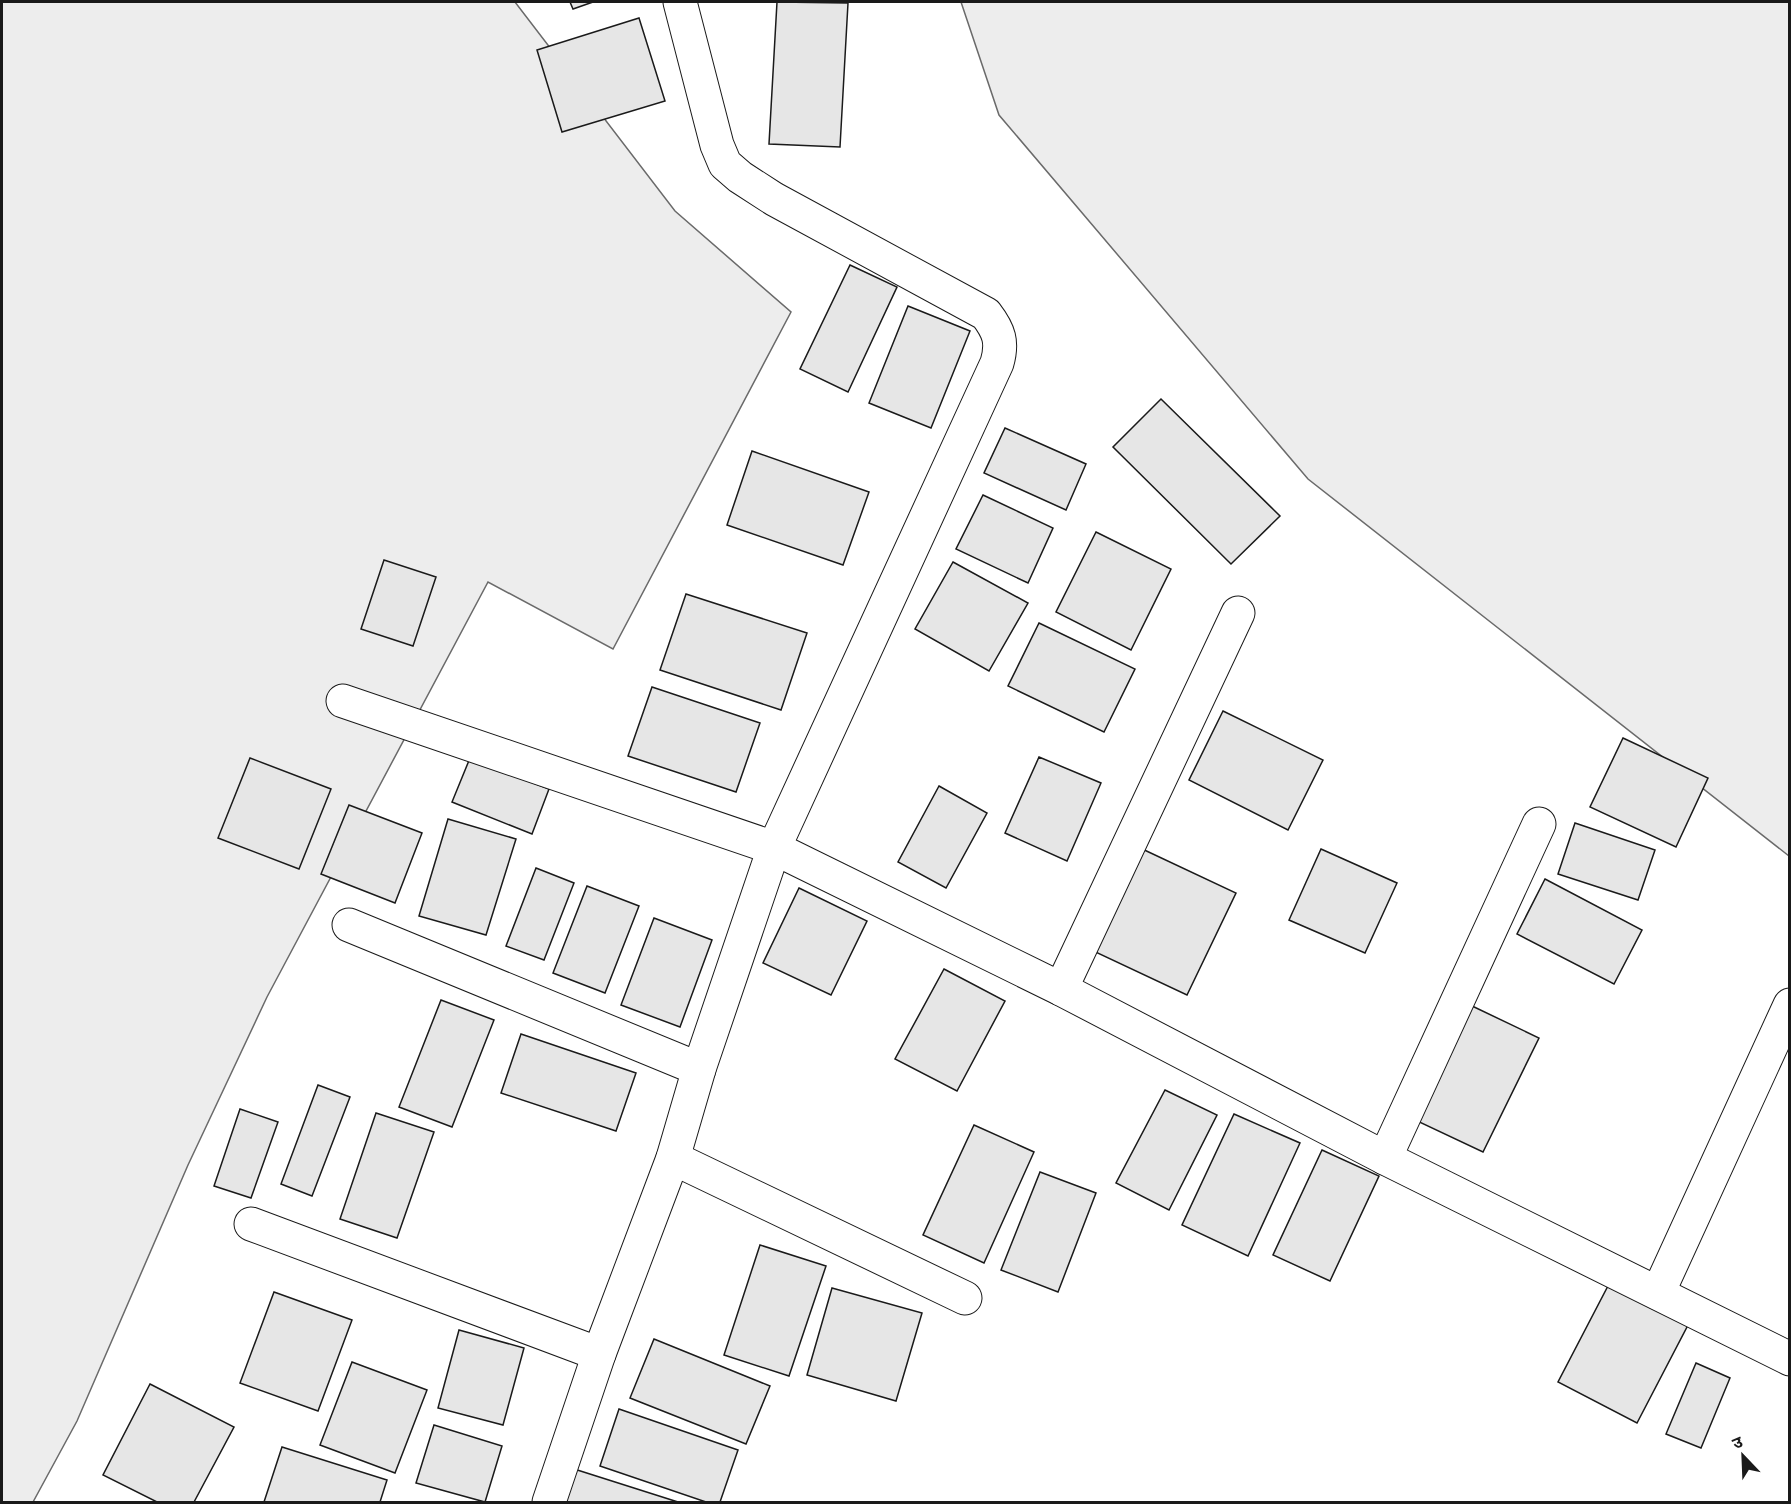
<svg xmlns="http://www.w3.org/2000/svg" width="1791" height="1504" font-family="'Public Sans','Noto Sans Devanagari',sans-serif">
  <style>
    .built { fill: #ededed; stroke: #6a6a6a; stroke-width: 1.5 }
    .building { fill: #e6e6e6; stroke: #1a1a1a; stroke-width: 1.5 }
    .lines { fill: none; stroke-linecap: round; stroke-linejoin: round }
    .minor-casing { stroke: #1a1a1a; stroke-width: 35 }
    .minor { stroke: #fff; stroke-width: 33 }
  </style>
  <rect width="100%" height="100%" fill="#fff"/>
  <g class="built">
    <path d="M2,2H515L675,211L791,312L613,649L488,582L267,997L188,1165L77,1421L33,1502H2Z"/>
    <path d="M961,2H1789V856L1308,479L999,115Z"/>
  </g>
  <g class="building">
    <path d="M570,2H593L573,9Z"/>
    <path d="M777,2L848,3L840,147L769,144Z"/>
    <path d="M639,18L665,101L562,132L537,50Z"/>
    <path d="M850,265L897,287L848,392L800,369Z"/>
    <path d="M908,306L970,331L931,428L869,403Z"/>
    <path d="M1161,399L1280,516L1231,564L1113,447Z"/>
    <path d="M1005,428L1086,464L1066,510L984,473Z"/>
    <path d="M752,451L869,492L843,565L727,525Z"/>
    <path d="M983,495L1053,528L1028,583L956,549Z"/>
    <path d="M1096,532L1171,569L1131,650L1056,612Z"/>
    <path d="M384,560L436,577L413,646L361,629Z"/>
    <path d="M953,562L1028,603L989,671L915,629Z"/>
    <path d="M686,594L807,633L781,710L660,670Z"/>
    <path d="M1039,623L1135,669L1104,732L1008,686Z"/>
    <path d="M652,687L760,723L736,792L628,756Z"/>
    <path d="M1223,711L1323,760L1288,830L1189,780Z"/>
    <path d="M1623,738L1708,778L1676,847L1590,807Z"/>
    <path d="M1039,757L1101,783L1067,861L1005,833Z"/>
    <path d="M250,758L331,789L299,869L218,838Z"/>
    <path d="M470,758L549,789L532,834L452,802Z"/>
    <path d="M939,786L987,813L946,888L898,862Z"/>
    <path d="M349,805L422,833L395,903L321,874Z"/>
    <path d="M448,819L516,839L486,935L419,916Z"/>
    <path d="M1575,823L1655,850L1638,900L1558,874Z"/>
    <path d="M1138,847L1236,893L1187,995L1089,949Z"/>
    <path d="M1321,849L1397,883L1365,953L1289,920Z"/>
    <path d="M536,868L574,883L544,960L506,946Z"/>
    <path d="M1545,879L1642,930L1614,984L1517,934Z"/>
    <path d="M587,886L639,906L605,993L553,973Z"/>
    <path d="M799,888L867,921L831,995L763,963Z"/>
    <path d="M654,918L712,940L680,1027L621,1005Z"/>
    <path d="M944,969L1005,1001L957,1091L895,1059Z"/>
    <path d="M441,1000L494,1020L452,1127L399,1107Z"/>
    <path d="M1470,1005L1539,1038L1483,1152L1415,1120Z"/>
    <path d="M521,1034L636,1073L616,1131L501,1093Z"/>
    <path d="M318,1085L350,1097L312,1196L281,1184Z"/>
    <path d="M1165,1090L1217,1115L1169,1210L1116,1183Z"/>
    <path d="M240,1109L278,1122L251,1198L214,1186Z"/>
    <path d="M376,1113L434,1132L397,1238L340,1219Z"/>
    <path d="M1234,1114L1300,1143L1248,1256L1182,1225Z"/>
    <path d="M974,1125L1034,1152L984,1263L923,1235Z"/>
    <path d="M1322,1150L1379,1176L1330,1281L1273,1255Z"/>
    <path d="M1040,1172L1096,1193L1058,1292L1001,1270Z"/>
    <path d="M760,1245L826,1266L789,1376L724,1355Z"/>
    <path d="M1609,1284L1688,1325L1637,1423L1558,1382Z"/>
    <path d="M832,1288L922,1313L896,1401L807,1375Z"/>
    <path d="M274,1292L352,1320L318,1411L240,1383Z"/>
    <path d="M459,1330L524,1348L503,1425L438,1408Z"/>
    <path d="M654,1339L770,1386L746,1444L630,1398Z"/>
    <path d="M352,1362L427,1390L395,1473L320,1445Z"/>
    <path d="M1696,1363L1730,1378L1701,1448L1666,1434Z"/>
    <path d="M150,1384L234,1427L194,1502H157L103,1475Z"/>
    <path d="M619,1409L738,1450L720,1502H706L600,1466Z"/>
    <path d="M434,1425L502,1446L485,1502L416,1483Z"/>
    <path d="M282,1447L387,1480L380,1502H264Z"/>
    <path d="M571,1468L678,1502H560Z"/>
  </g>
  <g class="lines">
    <g class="minor-casing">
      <g id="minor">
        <path d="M343,701L774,848L1061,989L1385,1158L1790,1359"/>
        <path d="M349,925L699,1069"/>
        <path d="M1061,989L1238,613"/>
        <path d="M673,1158L965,1298"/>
        <path d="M1385,1158L1539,824"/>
        <path d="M251,1224L599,1354"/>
        <path d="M1658,1293L1790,1005"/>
        <path d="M549,1502L599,1354L673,1158L699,1069L774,848L997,363C1003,342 999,331 986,314L774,199L740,177L725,164L717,145L680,2"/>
      </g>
    </g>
    <use href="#minor" class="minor"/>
  </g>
  <rect width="1791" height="1504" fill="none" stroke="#1a1a1a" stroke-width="6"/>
  <g transform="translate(1743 1456) rotate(337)" stroke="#ffffff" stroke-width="4.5" paint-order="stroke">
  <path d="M0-4.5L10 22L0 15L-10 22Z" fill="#1a1a1a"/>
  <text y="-9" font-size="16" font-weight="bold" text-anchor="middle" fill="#1a1a1a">उ</text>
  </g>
</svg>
